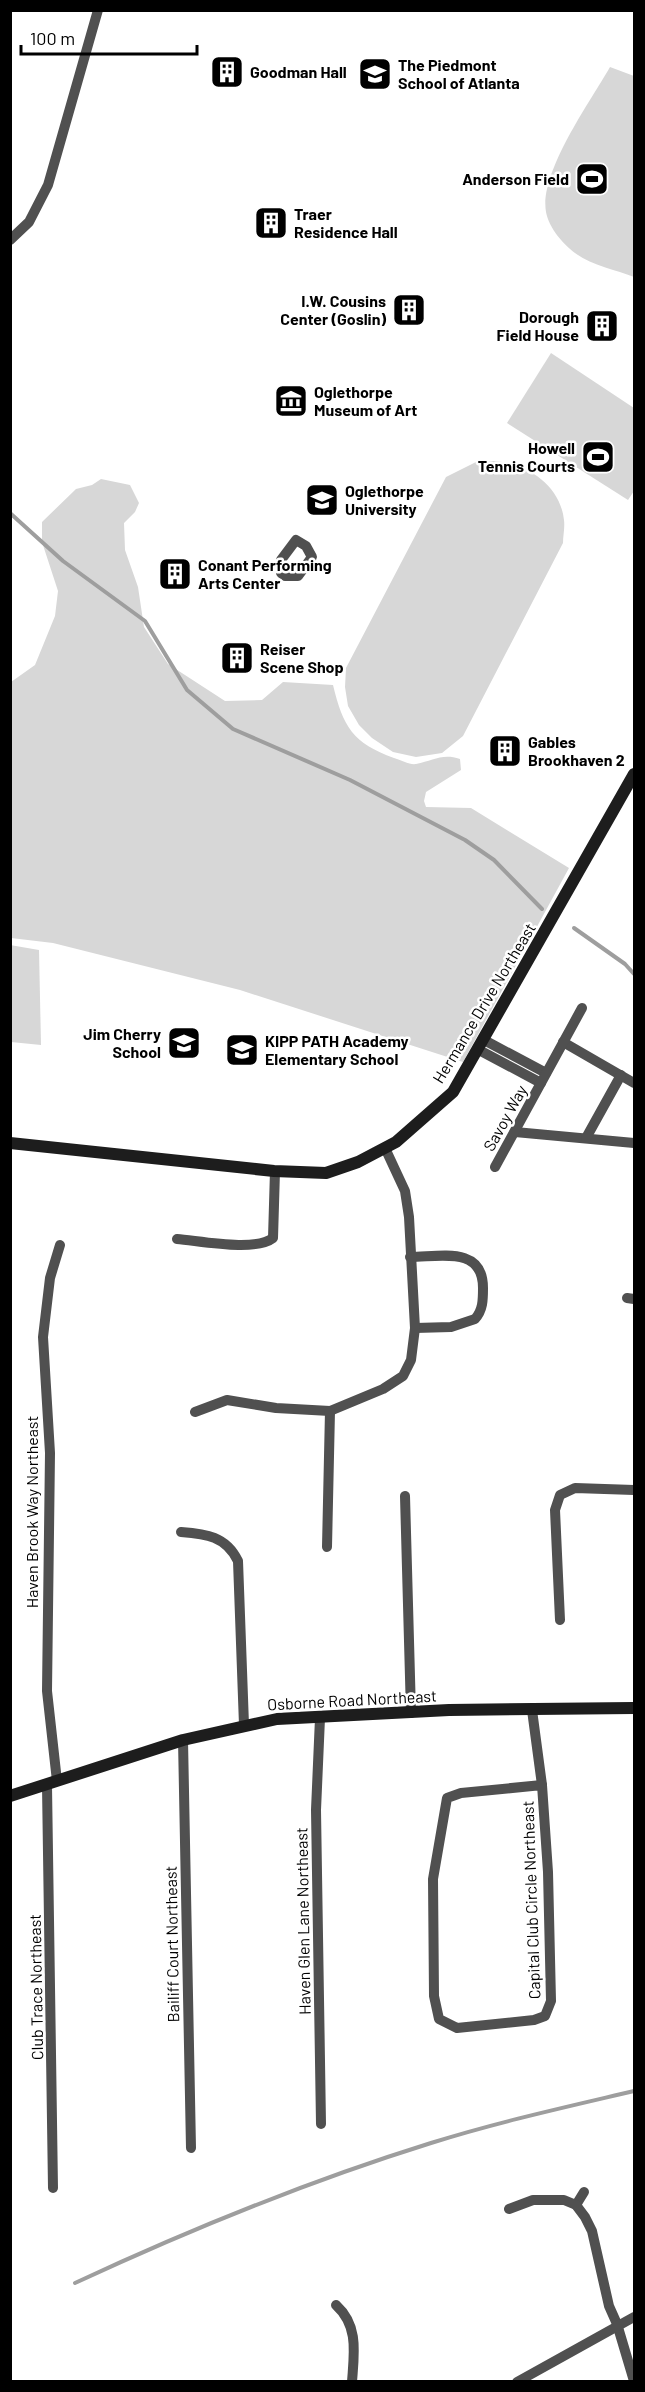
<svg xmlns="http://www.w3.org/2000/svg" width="645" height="2392" font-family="Barlow,sans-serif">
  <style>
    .green { fill: #d7d7d7 }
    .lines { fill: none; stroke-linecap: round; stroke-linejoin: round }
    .stream { stroke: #9e9e9e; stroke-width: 4 }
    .street { stroke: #505050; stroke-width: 10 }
    .secondary { stroke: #1d1d1d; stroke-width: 12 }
    .labels { text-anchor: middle; stroke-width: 5; stroke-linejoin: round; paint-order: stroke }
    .poi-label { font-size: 16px; font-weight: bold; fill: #000; stroke: #fff; text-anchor: start }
    .street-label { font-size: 16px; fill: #000; stroke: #fff }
  </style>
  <rect width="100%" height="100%" fill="#fff"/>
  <g class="green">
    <path d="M610,67L634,76V277C616,270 591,265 575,253C563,244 549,228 546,212C539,173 590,102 610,67Z"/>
    <path d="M551,353L634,408V491L628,500L507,423Z"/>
    <path d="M495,461C527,464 560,484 564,520C565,527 563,536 563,543L463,736L442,753L416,757L393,752L372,738L359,725L348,706L345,687L346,668L446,477L476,462Z"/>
    <path d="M101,479L130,485L139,503L135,512L124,523L125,550L138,587L144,627L168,664L225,701L262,700L283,682L333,685C343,727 353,743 394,758C401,760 409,765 416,764C433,761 442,753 460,759L461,770L426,792L424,801L426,807L471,808L569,868L463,1062L240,990L53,943L11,938V682L35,665L55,616L58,591L42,542V522L76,489L92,485Z"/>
    <path d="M10,945L39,950L41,1045L11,1042Z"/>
  </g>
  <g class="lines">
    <g class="stream">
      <path d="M10,513L63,561L145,621L187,690L233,729L350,780L465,840L494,860L542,909"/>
      <path d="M574,928L625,964L634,974"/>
      <path d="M75,2283C191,2229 309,2181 431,2143C498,2122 566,2107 634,2091"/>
    </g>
    <g class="street">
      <path d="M10,240L29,222L48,185L98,10"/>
      <path d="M296,540L306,546L312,557L298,576H285L281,573V560Z"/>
      <path d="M484,1040L546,1073"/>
      <path d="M563,1042L634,1083"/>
      <path d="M479,1050L541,1083"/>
      <path d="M515,1132L634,1143"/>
      <path d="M586,1138L621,1075"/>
      <path d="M495,1167L582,1008"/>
      <path d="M177,1239C201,1241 255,1252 273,1238L275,1171"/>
      <path d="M410,1257C439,1257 483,1245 483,1288C483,1300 483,1310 475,1319L451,1327L415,1328"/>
      <path d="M627,1298L634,1299"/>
      <path d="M195,1412L227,1400L276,1408L330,1411L383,1389L403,1376L411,1360L415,1328L409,1217L405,1191L385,1148"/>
      <path d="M405,1496L411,1713"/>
      <path d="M181,1532C206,1534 226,1536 238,1561L244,1725"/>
      <path d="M327,1547L330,1411"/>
      <path d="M560,1620L555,1510L560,1495L575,1488L634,1490"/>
      <path d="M532,1710L542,1785"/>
      <path d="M320,1718L316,1810L321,2124"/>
      <path d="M183,1740L191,2148"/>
      <path d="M57,1781L47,1691L50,1453L43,1337L50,1278L60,1245"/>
      <path d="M542,1785L548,1872L551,2001L545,2016L534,2020L457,2028L439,2019L434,1996L433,1879L447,1798L461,1793Z"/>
      <path d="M47,1786L53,2188"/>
      <path d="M576,2205L584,2192"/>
      <path d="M509,2209L533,2200H564L576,2205L585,2217L592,2231L609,2306L617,2324L634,2381"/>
      <path d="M336,2305C359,2326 354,2353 352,2382"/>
      <path d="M517,2382L634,2317"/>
    </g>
    <g class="secondary">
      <path d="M10,1143L274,1171L326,1173L358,1162L396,1142L453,1092L634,774"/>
      <path d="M10,1796L183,1740L277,1719L449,1710L634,1708"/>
    </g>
  </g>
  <defs>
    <g id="building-square" transform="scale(1.725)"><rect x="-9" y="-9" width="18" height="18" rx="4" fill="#000" stroke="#fff"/><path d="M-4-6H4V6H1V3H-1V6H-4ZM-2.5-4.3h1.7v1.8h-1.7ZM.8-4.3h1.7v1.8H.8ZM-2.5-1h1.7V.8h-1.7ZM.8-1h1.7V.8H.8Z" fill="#fff"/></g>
    <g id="school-square" transform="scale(1.725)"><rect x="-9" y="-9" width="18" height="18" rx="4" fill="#000" stroke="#fff"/><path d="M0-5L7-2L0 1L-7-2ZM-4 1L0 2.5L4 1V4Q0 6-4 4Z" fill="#fff"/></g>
    <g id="stadium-square" transform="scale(1.725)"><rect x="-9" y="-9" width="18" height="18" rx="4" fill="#000" stroke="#fff"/><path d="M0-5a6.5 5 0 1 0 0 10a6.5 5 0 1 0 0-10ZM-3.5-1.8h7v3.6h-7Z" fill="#fff"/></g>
    <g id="museum-square" transform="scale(1.725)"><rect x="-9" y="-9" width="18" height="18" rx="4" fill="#000" stroke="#fff"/><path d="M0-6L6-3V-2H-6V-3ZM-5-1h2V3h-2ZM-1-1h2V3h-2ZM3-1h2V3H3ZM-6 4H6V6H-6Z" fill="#fff"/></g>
    <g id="university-square" transform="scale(1.725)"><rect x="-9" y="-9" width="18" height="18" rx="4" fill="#000" stroke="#fff"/><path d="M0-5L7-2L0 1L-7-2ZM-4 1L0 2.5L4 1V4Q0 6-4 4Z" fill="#fff"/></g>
  </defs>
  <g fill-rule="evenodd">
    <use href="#building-square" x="227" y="72"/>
    <use href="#school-square" x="375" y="74"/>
    <use href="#stadium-square" x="592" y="179"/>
    <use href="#building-square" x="271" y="223"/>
    <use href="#building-square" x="409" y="310"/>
    <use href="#building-square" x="602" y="326"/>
    <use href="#museum-square" x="291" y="401"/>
    <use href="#stadium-square" x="598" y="457"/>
    <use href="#university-square" x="322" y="500"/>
    <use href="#building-square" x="175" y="574"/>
    <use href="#building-square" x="237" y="658"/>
    <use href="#building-square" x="505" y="751"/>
    <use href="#school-square" x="184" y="1043"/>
    <use href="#school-square" x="242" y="1050"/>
  </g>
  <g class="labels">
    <g class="poi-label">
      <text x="398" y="71">The Piedmont<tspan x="398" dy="18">School of Atlanta</tspan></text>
      <text x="250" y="78">Goodman Hall</text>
      <text x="569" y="185" text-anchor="end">Anderson Field</text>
      <text x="294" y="220">Traer<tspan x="294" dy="18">Residence Hall</tspan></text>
      <text x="386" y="307" text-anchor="end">I.W. Cousins<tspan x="386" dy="18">Center (Goslin)</tspan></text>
      <text x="579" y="323" text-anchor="end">Dorough<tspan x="579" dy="18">Field House</tspan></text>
      <text x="314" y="398">Oglethorpe<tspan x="314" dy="18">Museum of Art</tspan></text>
      <text x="575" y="454" text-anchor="end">Howell<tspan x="575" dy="18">Tennis Courts</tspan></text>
      <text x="345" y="497">Oglethorpe<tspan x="345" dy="18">University</tspan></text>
      <text x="198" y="571">Conant Performing<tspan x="198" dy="18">Arts Center</tspan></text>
      <text x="260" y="655">Reiser<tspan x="260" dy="18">Scene Shop</tspan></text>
      <text x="528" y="748">Gables<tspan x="528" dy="18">Brookhaven 2</tspan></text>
      <text x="161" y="1040" text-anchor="end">Jim Cherry<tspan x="161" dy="18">School</tspan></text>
      <text x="265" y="1047">KIPP PATH Academy<tspan x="265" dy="18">Elementary School</tspan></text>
    </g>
    <g class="street-label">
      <text transform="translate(484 1003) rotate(-59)" y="6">Hermance Drive Northeast</text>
      <text transform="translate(505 1118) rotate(-61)" y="6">Savoy Way</text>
      <text transform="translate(32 1512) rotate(-90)" y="6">Haven Brook Way Northeast</text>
      <text transform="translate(352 1700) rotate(-3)" y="6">Osborne Road Northeast</text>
      <text transform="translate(531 1900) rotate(-92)" y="6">Capital Club Circle Northeast</text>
      <text transform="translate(303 1921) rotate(-91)" y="6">Haven Glen Lane Northeast</text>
      <text transform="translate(172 1944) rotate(-91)" y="6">Bailiff Court Northeast</text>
      <text transform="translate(36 1987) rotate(-91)" y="6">Club Trace Northeast</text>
    </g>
  </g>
  <rect width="645" height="2392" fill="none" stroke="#000000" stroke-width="24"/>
  <path d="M21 45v9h176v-9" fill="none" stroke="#000000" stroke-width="3"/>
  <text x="30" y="45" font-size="18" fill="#000000" stroke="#ffffff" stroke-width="4.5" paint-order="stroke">100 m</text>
</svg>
